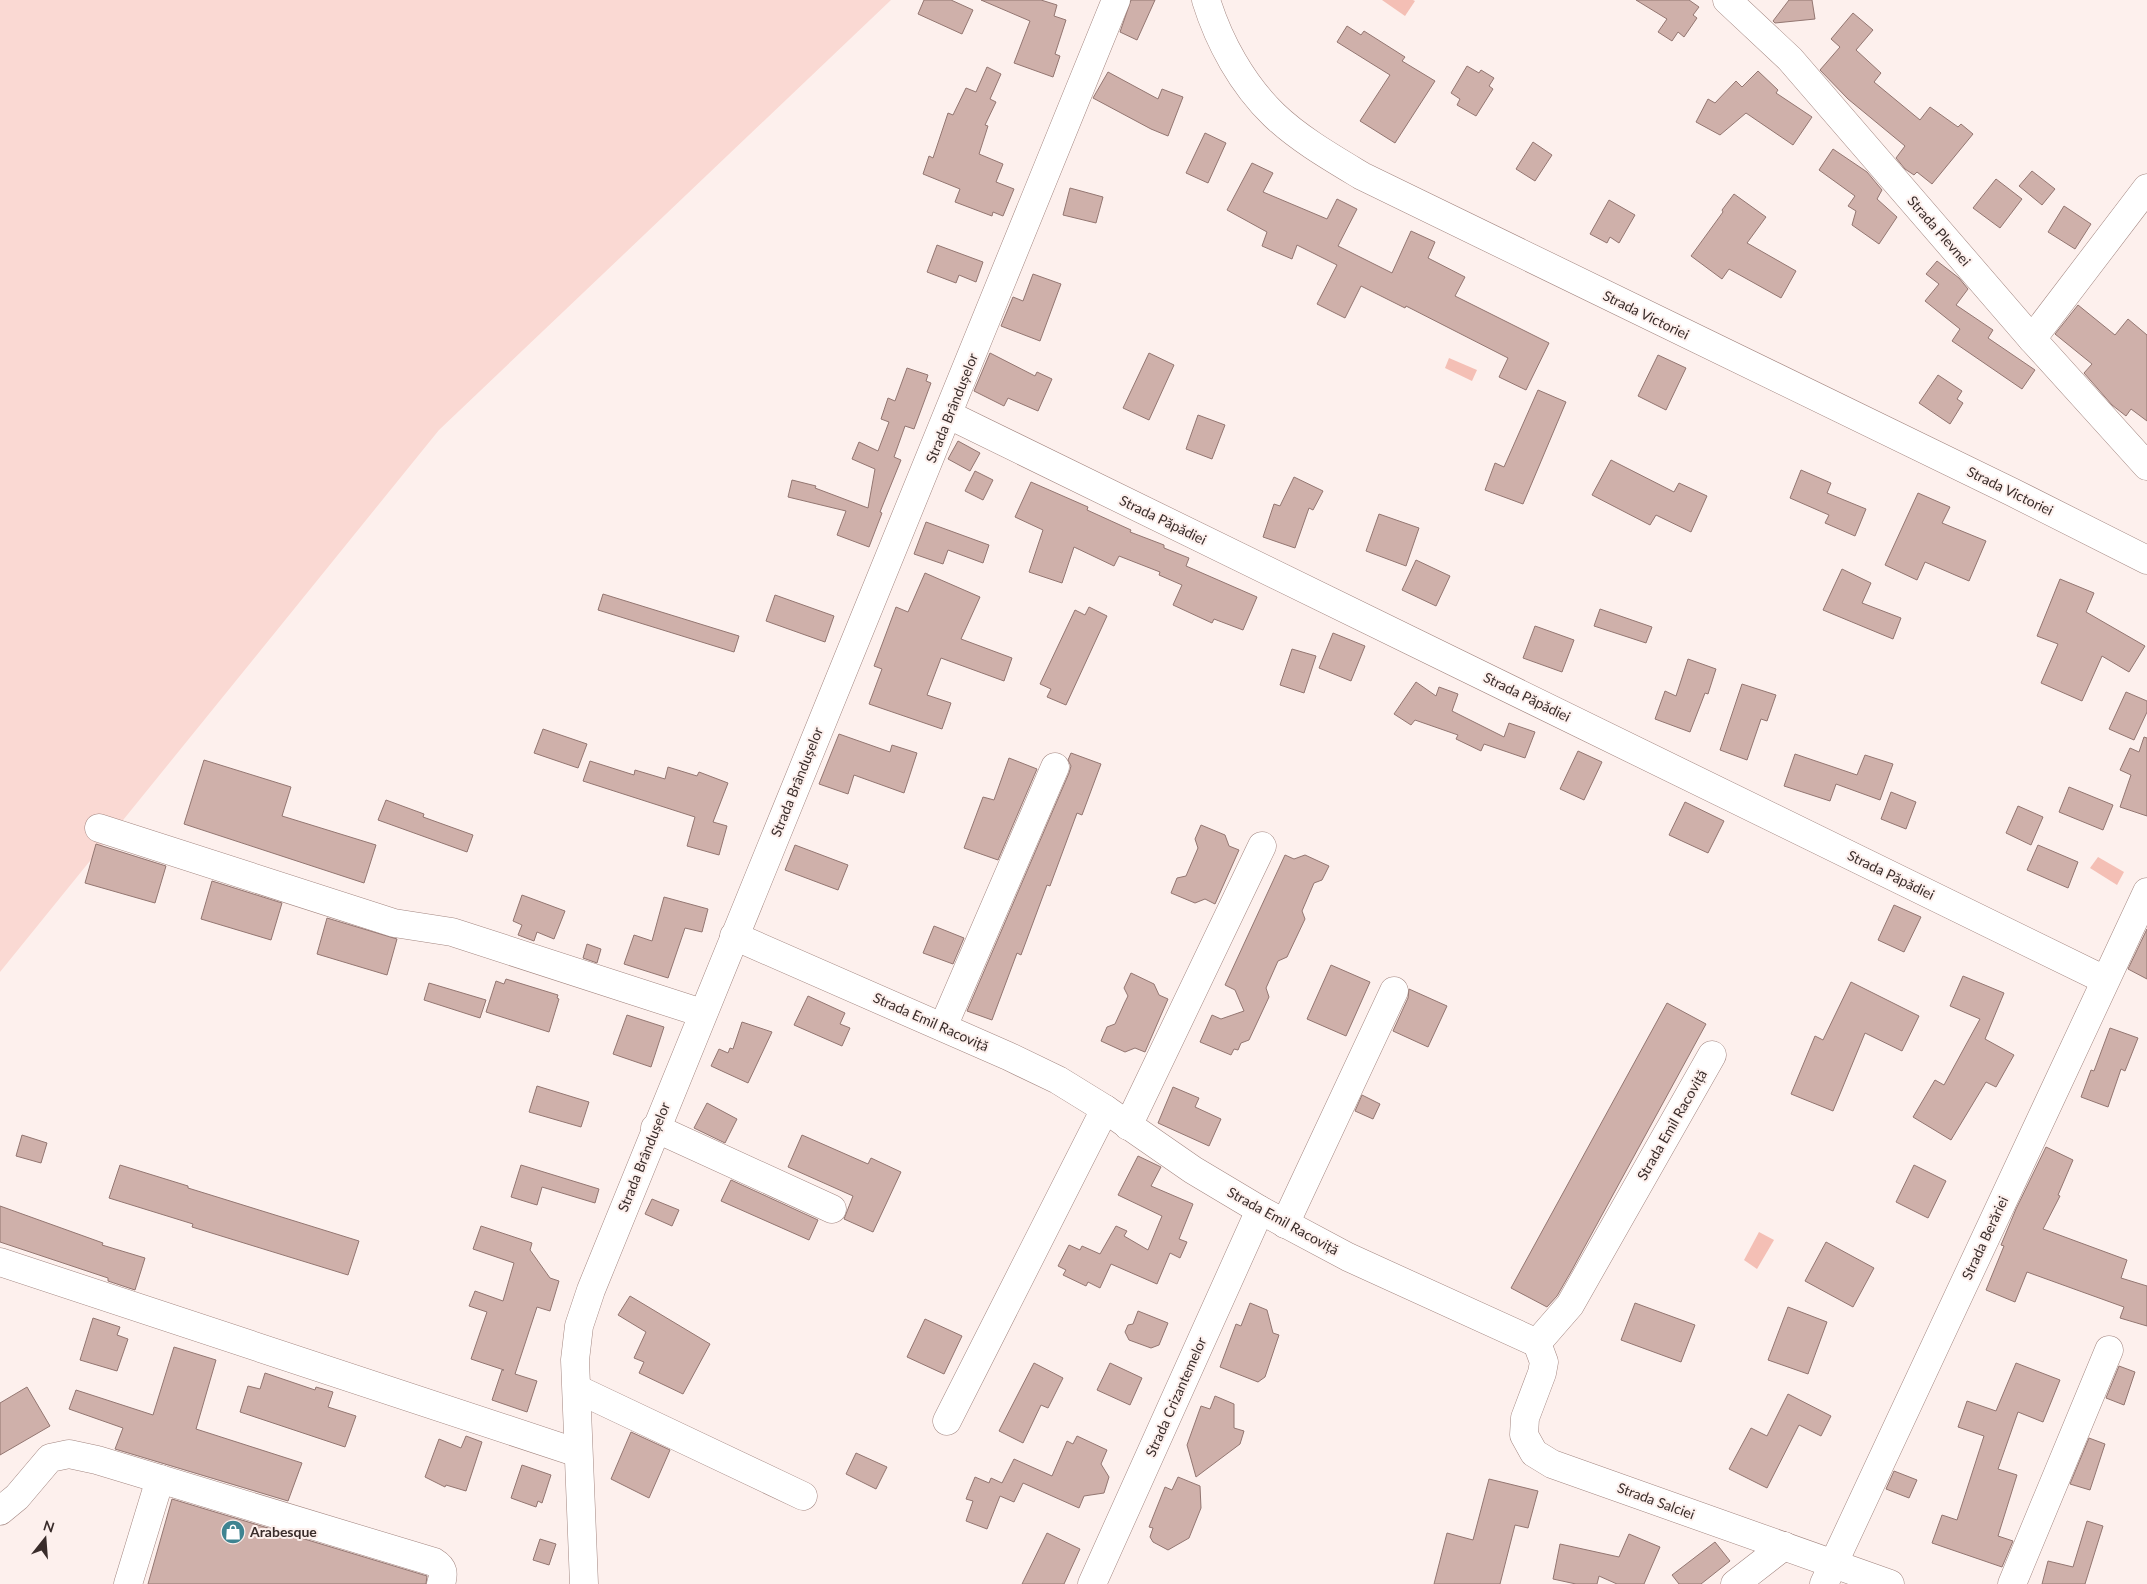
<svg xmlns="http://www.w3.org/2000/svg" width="2147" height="1584" font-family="Lato,sans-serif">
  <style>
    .green { fill: #fad9d3 }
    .water { fill: #f4bfb5 }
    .building { fill: #cfb0aa; stroke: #937671 }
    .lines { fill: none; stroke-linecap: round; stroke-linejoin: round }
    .minor-casing { stroke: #a38680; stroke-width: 29 }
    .minor { stroke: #fff; stroke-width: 28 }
    .labels { text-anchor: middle; stroke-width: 4; stroke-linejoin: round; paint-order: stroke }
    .street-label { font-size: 14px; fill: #392c2a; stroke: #fdf0ed }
    .poi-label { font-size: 14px; font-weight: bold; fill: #392c2a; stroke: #fdf0ed; text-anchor: start }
  </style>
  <rect width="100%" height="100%" fill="#fdf0ed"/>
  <path class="green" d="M0,0H891L439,430L0,972Z"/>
  <g class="water">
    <path d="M1382,0H1413L1415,1L1405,16Z"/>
    <path d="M1449,358L1477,370L1472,381L1445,368Z"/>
    <path d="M2098,857L2124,872L2117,885L2090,868Z"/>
    <path d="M1759,1232L1774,1240L1757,1269L1744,1260Z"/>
  </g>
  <g class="building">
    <path d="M924,0H951L973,10L962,34L918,14Z"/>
    <path d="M981,0H1041L1057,5L1054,16L1066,20L1055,54L1060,56L1053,77L1014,63L1030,21Z"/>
    <path d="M1131,0H1155L1137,40L1120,32Z"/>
    <path d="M1636,0H1689L1699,7L1693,15L1697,18L1684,37L1678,32L1672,41L1658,32L1667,19Z"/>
    <path d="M1789,0H1812L1815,19L1775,23L1773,21Z"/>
    <path d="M1853,13L1873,30L1856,50L1881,73L1874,82L1920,120L1930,107L1958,127L1961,124L1973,134L1932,184L1917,172L1914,175L1905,169L1896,158L1905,146L1848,99L1820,70L1840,47L1831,39Z"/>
    <path d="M1347,26L1361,35L1364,31L1405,57L1402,61L1435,81L1395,143L1360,121L1390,75L1337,42Z"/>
    <path d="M1467,66L1479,73L1481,70L1494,78L1489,86L1493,89L1476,116L1457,105L1460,99L1451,93Z"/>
    <path d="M987,67L1001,74L990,99L996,102L985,125L988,126L979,154L1003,164L996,182L1014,189L1003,216L993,212L992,216L955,202L960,189L923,174L929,156L933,158L948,113L953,115L966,88L976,92Z"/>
    <path d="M1758,71L1778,90L1776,93L1812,117L1793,145L1746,113L1720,135L1696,122L1708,99L1715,103L1736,81L1742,87Z"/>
    <path d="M1108,72L1158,99L1162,89L1183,97L1168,136L1151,129L1093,98Z"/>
    <path d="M1205,133L1226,143L1208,183L1186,173Z"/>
    <path d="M1533,142L1552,155L1535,181L1516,169Z"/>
    <path d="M1833,149L1867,172L1882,190L1877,199L1897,217L1879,244L1852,225L1856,211L1848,206L1855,196L1819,170Z"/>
    <path d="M1252,163L1273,173L1263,192L1327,219L1337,199L1357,209L1338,246L1392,273L1411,231L1435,242L1428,258L1465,277L1455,296L1549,343L1526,390L1499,377L1508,358L1406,306L1405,308L1361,286L1345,318L1317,304L1337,265L1297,245L1292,259L1262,246L1267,232L1227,210Z"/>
    <path d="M2032,171L2055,189L2042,205L2019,186Z"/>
    <path d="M1996,179L2022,199L2000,228L1973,208Z"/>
    <path d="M1070,188L1103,197L1096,223L1063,215Z"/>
    <path d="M1734,194L1766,217L1747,243L1796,271L1781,298L1729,269L1722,279L1691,256L1723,212L1722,210Z"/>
    <path d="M1609,200L1635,215L1619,243L1610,237L1607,243L1590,234Z"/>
    <path d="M2064,206L2091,224L2075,249L2048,232Z"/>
    <path d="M937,245L983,262L976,282L959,275L956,283L927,272Z"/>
    <path d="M1937,261L1959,278L1968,289L1956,305L1993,330L1988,338L2035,370L2022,389L1952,341L1960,329L1925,301L1939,284L1926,274Z"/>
    <path d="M1033,274L1061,284L1040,341L1001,326L1013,297L1023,301Z"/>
    <path d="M2078,305L2115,335L2128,319L2147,335V421L2131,409L2126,416L2112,405L2084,373L2092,364L2055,334Z"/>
    <path d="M990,353L1035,376L1037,372L1052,379L1038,411L1008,398L1004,406L974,391Z"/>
    <path d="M1149,353L1174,365L1149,420L1123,408Z"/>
    <path d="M1658,355L1686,368L1666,410L1638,396Z"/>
    <path d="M907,368L928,375L926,381L931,383L914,429L905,426L894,457L901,460L880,512L882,513L869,547L837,535L846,511L788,497L792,480L816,486L815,488L868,508L875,469L852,459L859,442L878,451L889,422L881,419L888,398L895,401Z"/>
    <path d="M1938,375L1962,391L1957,399L1963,403L1950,424L1919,403Z"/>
    <path d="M1538,390L1566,402L1523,504L1485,490L1495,463L1504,467Z"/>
    <path d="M1198,415L1225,425L1212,459L1186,449Z"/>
    <path d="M958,441L980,453L970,471L948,459Z"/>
    <path d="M1611,460L1674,492L1679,483L1707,496L1691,532L1656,515L1650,525L1592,495Z"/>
    <path d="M1801,470L1831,483L1827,493L1866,509L1855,536L1825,523L1829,515L1790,498Z"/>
    <path d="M975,471L993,480L983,500L965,491Z"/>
    <path d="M1294,477L1323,491L1313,510L1309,508L1295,548L1263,537L1274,504L1280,506Z"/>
    <path d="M1031,482L1088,507L1087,510L1131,530L1130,532L1164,545V548L1189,558L1186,566L1257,597L1243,630L1214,619L1212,623L1173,605L1182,585L1159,575L1160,572L1119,556L1114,566L1074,547L1062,583L1029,572L1043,530L1015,517Z"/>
    <path d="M1918,493L1950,507L1942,523L1986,541L1969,581L1925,562L1917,580L1885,565Z"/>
    <path d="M1379,514L1419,528L1406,566L1366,551Z"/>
    <path d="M926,522L989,545L983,563L948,550L943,564L914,554Z"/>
    <path d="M1416,560L1450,576L1436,606L1402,590Z"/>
    <path d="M1842,569L1871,583L1862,603L1901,618L1893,639L1823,610Z"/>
    <path d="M925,573L980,597L961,639L1012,658L1004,681L941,658L927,695L951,703L942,729L869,704L882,669L874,666L896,607L908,612Z"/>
    <path d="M2060,579L2094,593L2086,612L2145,646L2129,672L2102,656L2082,701L2041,683L2058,644L2037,636Z"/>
    <path d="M603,594L739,636L734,652L598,610Z"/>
    <path d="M775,595L834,616L825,642L766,621Z"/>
    <path d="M1089,607L1107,616L1066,705L1047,697L1051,689L1040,684L1075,610L1085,615Z"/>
    <path d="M1600,609L1652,627L1646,643L1594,626Z"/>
    <path d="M1535,626L1574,640L1562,672L1523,658Z"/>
    <path d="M1333,633L1365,646L1351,681L1319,668Z"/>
    <path d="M1292,649L1316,656L1304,693L1280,685Z"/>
    <path d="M1688,659L1716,669L1708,694L1705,693L1690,732L1655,719L1665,691L1676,696Z"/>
    <path d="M1416,682L1436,696L1439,687L1458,694L1452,711L1504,737L1509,723L1535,732L1525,758L1484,744L1481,751L1456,739L1458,735L1415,720L1411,725L1394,714Z"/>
    <path d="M1742,684L1776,695L1767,721L1761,719L1747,760L1720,750Z"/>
    <path d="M2126,692L2147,701V712L2134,740L2109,729Z"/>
    <path d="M543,729L587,744L578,768L534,753Z"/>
    <path d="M839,734L890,752L892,745L917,753L904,793L854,775L848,794L819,784Z"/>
    <path d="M2144,737L2147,738V816L2120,807L2131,775L2120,770L2130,748L2139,752Z"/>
    <path d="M1578,751L1602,762L1584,800L1560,789Z"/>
    <path d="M1071,753L1101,764L1082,815L1077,813L1050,886L1047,885L1021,955L1017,953L992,1020L967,1011L1069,773L1071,766L1068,760Z"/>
    <path d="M1795,754L1857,775L1865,755L1893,764L1880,800L1836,784L1830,801L1784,786Z"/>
    <path d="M1009,758L1037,769L998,860L964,848L983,797L994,800Z"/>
    <path d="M204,760L291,787L282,816L376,845L364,883L184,824Z"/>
    <path d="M590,761L634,775L635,770L665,779L668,767L697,776L699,772L728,783L713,822L727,826L719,855L687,846L695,817L583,781Z"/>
    <path d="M2069,787L2113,805L2103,830L2059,812Z"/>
    <path d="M1891,792L1916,802L1906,829L1881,819Z"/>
    <path d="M386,800L424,814L423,817L473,835L467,852L378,820Z"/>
    <path d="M1685,802L1724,821L1708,853L1669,835Z"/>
    <path d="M2018,806L2043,817L2031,845L2006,833Z"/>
    <path d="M1201,825L1225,835L1229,846L1239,850L1215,904L1205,899L1195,903L1171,893L1177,878L1186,876L1198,848L1195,839Z"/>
    <path d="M96,844L166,866L155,903L85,883Z"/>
    <path d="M795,845L848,865L838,890L785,870Z"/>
    <path d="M2038,845L2078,862L2068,888L2027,870Z"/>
    <path d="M1285,855L1294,859L1305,855L1329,866L1322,880L1314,883L1302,911L1305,919L1287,957L1278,961L1266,988L1269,997L1249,1040L1241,1043L1238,1050L1234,1049L1231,1055L1200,1042L1212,1015L1221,1019L1244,1011L1235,990L1225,985Z"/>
    <path d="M212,881L282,903L271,940L201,919Z"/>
    <path d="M522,895L565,911L554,939L537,932L534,941L518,935L522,925L513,921Z"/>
    <path d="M664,897L708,909L702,932L685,928L668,978L624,964L634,935L652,941Z"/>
    <path d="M1894,905L1921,917L1904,952L1878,940Z"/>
    <path d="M327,918L397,939L387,975L317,954Z"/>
    <path d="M934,926L964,938L953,964L923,953Z"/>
    <path d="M2147,929V979L2128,969Z"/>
    <path d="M587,944L601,949L597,963L583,958Z"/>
    <path d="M1331,965L1370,982L1346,1036L1307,1019Z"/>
    <path d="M1131,973L1154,984L1159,995L1168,999L1145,1052L1135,1048L1125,1052L1101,1041L1107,1027L1115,1024L1125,1002L1128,996L1124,988Z"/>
    <path d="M1963,976L2004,993L1985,1039L2014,1055L1996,1087L1986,1082L1951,1140L1913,1117L1935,1080L1944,1085L1980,1019L1950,1006Z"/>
    <path d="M506,979L558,995L557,998L559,999L549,1032L486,1012L496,981L504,984Z"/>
    <path d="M1851,982L1919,1016L1902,1051L1865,1033L1833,1111L1791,1094L1815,1036L1823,1040Z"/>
    <path d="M429,983L486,1000L480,1018L424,1000Z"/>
    <path d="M1409,989L1447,1006L1428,1047L1393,1031L1408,998Z"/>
    <path d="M808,996L845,1013L840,1024L850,1028L842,1046L794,1025Z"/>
    <path d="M1667,1003L1706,1024L1572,1270L1557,1296L1547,1307L1511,1288Z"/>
    <path d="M627,1015L664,1027L651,1067L613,1054Z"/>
    <path d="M742,1022L772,1032L748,1083L711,1066L719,1049L728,1053L730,1048L733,1049Z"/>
    <path d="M2110,1028L2138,1038L2125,1071L2121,1069L2108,1107L2081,1097L2091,1070L2094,1071Z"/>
    <path d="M537,1086L589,1102L581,1127L529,1112Z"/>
    <path d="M1173,1087L1199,1098L1195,1107L1221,1119L1209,1146L1158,1123Z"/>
    <path d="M1362,1095L1380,1104L1373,1119L1355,1111Z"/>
    <path d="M707,1103L737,1119L725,1143L694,1128Z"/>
    <path d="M22,1135L47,1143L41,1163L16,1156Z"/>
    <path d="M802,1135L868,1164L871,1158L901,1172L873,1232L844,1219L853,1196L788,1167Z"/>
    <path d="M2046,1147L2073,1160L2058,1195L2060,1196L2043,1229L2127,1260L2121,1278L2147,1286V1326L2120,1318L2124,1307L2027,1272L2015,1302L1986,1290L2004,1246L2001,1245L2016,1209Z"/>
    <path d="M1138,1156L1161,1167L1151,1186L1193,1204L1179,1239L1187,1242L1180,1258L1170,1253L1157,1284L1111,1264L1100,1288L1088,1282L1086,1286L1063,1275L1066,1270L1058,1266L1069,1245L1080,1250L1082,1246L1100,1254L1116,1226L1127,1231L1124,1236L1148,1250L1162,1216L1118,1195Z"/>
    <path d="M120,1165L188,1186V1188L359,1241L348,1275L192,1227L193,1224L109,1198Z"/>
    <path d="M521,1165L599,1189L595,1203L542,1187L537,1205L511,1197Z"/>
    <path d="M1914,1165L1946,1181L1928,1218L1896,1202Z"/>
    <path d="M731,1180L818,1220L809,1240L721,1201Z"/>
    <path d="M652,1199L679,1210L672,1226L645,1214Z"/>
    <path d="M0,1206L103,1243L102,1245L145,1258L135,1290L108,1281V1278L0,1242Z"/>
    <path d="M481,1226L532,1243L530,1250L550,1278L559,1281L550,1311L537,1307L515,1374L537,1381L527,1412L492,1400L502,1370H504L471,1359L487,1312L469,1306L475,1291L503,1301L514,1263L473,1249Z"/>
    <path d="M1826,1242L1874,1268L1853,1307L1805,1281Z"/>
    <path d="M630,1296L710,1344L683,1394L639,1373L644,1362L634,1358L646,1332L618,1315Z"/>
    <path d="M1250,1303L1267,1310L1273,1333L1279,1335L1265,1377L1258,1382L1220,1367L1236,1324L1241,1326Z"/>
    <path d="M1635,1303L1695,1325L1681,1362L1621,1340Z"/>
    <path d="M1788,1307L1827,1322L1808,1374L1768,1360Z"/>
    <path d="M1138,1311L1168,1323L1159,1345L1151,1348L1129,1340L1125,1332L1128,1325L1133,1324Z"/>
    <path d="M93,1318L120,1327L117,1335L128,1339L117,1371L80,1360Z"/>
    <path d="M925,1319L962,1336L944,1374L907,1357Z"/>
    <path d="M174,1347L216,1360L196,1429L302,1463L288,1501L115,1449L123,1428L69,1409L76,1390L153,1415Z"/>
    <path d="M1034,1363L1063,1378L1048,1408L1041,1405L1023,1443L999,1431Z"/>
    <path d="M1110,1363L1142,1378L1130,1405L1097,1390Z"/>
    <path d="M2016,1363L2060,1380L2043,1422L2018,1412L1998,1469L2017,1475L1998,1536L2013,1541L2002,1567L1932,1543L1942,1515L1957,1520L1984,1436L1958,1427L1967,1401L1996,1411Z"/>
    <path d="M2119,1366L2135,1372L2124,1405L2106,1398Z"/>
    <path d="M265,1373L315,1390L316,1387L333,1392L328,1407L356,1416L345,1447L240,1412L248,1386L260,1389Z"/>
    <path d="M27,1387L50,1426L0,1455V1403Z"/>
    <path d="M1788,1394L1831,1416L1821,1436L1799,1425L1767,1488L1729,1469L1751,1428L1767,1436Z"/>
    <path d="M1215,1396L1234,1404V1428L1244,1431L1240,1444L1196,1477L1187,1445L1201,1406L1210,1409Z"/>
    <path d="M631,1432L670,1450L649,1498L611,1479Z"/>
    <path d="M466,1436L482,1442L466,1491L446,1485L445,1487L425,1477L439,1439L461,1448Z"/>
    <path d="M1077,1436L1107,1450L1101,1464L1109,1477L1104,1493L1084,1496L1079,1508L1023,1483L1014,1502L1000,1496L987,1529L966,1521L973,1501L966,1499L975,1477L989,1483L991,1478L1002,1483L1014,1459L1052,1476L1067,1441L1073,1444Z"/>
    <path d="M2089,1438L2105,1444L2090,1490L2070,1484Z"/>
    <path d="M856,1453L887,1467L876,1489L846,1474Z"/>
    <path d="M522,1465L551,1475L542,1503L538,1501L536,1507L511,1498Z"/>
    <path d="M1894,1471L1917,1480L1909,1498L1886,1489Z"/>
    <path d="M1178,1477L1200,1486L1201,1508L1189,1538L1168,1550L1153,1542L1150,1537L1153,1528L1149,1527L1165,1487L1172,1490Z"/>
    <path d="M1489,1479L1538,1491L1528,1528L1515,1525L1500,1584H1434L1447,1533L1473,1540Z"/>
    <path d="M172,1499L427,1576L426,1584H148Z"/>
    <path d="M2087,1521L2103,1526L2085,1584H2042L2048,1561L2073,1567Z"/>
    <path d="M1047,1533L1080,1549L1064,1584H1022Z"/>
    <path d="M1629,1534L1660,1547L1644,1584H1617L1599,1576L1597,1584H1576L1553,1579L1560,1544L1619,1557Z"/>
    <path d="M540,1539L556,1544L549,1565L533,1560Z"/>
    <path d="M1715,1542L1730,1561L1701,1584H1679L1672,1575Z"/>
  </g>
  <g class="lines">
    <g class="minor-casing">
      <g id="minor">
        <path d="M1206,0C1219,42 1242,84 1274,115C1299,139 1332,158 1362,176L2012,492L2147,560"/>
        <path d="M1727,0L1790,59L2032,339L2147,466"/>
        <path d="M2032,339L2147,188"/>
        <path d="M949,415L2105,980"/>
        <path d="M99,828L394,923L452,932L702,1013"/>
        <path d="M734,936L1008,1056L1058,1080L1105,1109L1193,1170L1260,1210L1348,1257L1537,1343L1570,1305L1712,1055"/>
        <path d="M943,1027L1055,767"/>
        <path d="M1128,1126L1262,846"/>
        <path d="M655,1128L832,1209"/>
        <path d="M1285,1224L1394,991"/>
        <path d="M0,1262L578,1453"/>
        <path d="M1537,1343L1544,1362L1542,1373L1525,1418L1524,1435L1534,1453L1552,1464L1890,1584"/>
        <path d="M577,1389L803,1496"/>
        <path d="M947,1421L1105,1109"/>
        <path d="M0,1511L17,1497L50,1458L69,1454L97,1460L434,1562C444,1568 444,1574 441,1584"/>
        <path d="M128,1584L160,1479"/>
        <path d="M584,1584L575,1360L579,1326L591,1290C764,859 943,431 1116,0"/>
        <path d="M1092,1584L1260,1210"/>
        <path d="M1735,1584L1784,1546"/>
        <path d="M1824,1584L2147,892"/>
        <path d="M2012,1584L2109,1350"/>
      </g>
    </g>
    <use href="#minor" class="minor"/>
  </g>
  <defs>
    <g id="shop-disc" transform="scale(1.25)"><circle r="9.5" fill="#3f8491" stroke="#fdf0ed"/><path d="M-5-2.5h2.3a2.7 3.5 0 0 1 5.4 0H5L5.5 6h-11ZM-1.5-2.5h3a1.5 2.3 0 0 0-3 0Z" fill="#fff"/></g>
  </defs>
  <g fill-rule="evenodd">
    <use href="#shop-disc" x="233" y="1532"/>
  </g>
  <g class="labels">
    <g class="street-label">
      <text transform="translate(1939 231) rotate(49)" y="5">Strada Plevnei</text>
      <text transform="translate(1646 315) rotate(26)" y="5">Strada Victoriei</text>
      <text transform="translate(952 408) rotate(-68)" y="5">Strada Brândușelor</text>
      <text transform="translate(2010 491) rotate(26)" y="5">Strada Victoriei</text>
      <text transform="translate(1163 520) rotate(26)" y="5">Strada Păpădiei</text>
      <text transform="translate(1527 697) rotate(26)" y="5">Strada Păpădiei</text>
      <text transform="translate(797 782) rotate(-68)" y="5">Strada Brândușelor</text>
      <text transform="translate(1891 875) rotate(26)" y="5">Strada Păpădiei</text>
      <text transform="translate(931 1022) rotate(24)" y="5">Strada Emil Racoviță</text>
      <text transform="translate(1672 1125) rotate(-60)" y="5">Strada Emil Racoviță</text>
      <text transform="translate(644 1157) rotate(-68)" y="5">Strada Brândușelor</text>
      <text transform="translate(1283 1221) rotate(29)" y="5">Strada Emil Racoviță</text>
      <text transform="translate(1985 1238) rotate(-65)" y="5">Strada Berăriei</text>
      <text transform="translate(1176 1397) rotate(-66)" y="5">Strada Crizantemelor</text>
      <text transform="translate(1656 1501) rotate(20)" y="5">Strada Salciei</text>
    </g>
    <g class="poi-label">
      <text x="250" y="1537">Arabesque</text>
    </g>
  </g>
  <g transform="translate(45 1539) rotate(17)" stroke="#fdf0ed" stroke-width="4" paint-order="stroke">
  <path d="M0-4L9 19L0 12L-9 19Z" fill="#392c2a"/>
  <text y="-8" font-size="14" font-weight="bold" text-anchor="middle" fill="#392c2a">N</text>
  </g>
</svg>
